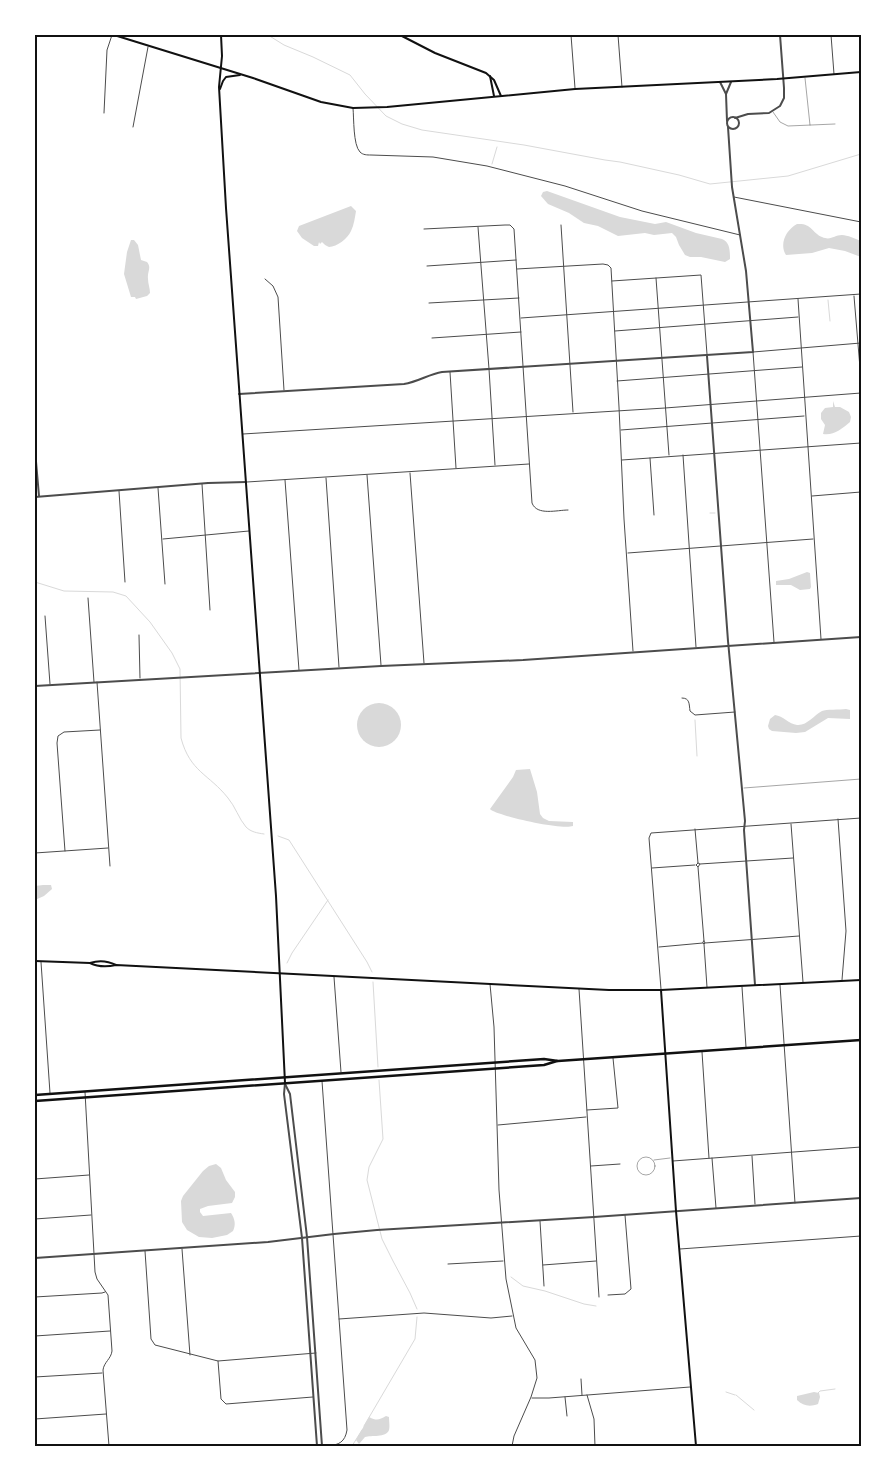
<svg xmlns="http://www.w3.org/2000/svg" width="896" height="1481" font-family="Manrope,sans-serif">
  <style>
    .water { fill: #d9d9d9 }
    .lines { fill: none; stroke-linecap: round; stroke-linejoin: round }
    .stream { stroke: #d9d9d9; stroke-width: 1 }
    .service { stroke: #4c4c4c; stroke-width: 0.5 }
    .minor { stroke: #4c4c4c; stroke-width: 1 }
    .tertiary { stroke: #4c4c4c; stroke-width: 2 }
    .secondary { stroke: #111; stroke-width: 2 }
    .primary { stroke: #111; stroke-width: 2.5 }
    .neatline { fill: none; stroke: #111; stroke-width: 2 }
  </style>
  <rect width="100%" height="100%" fill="#fff"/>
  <g class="water">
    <path d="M547,191L620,217L655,224L666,222L696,233L722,239C730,242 730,251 730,259L725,262L701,257H690L685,255L679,245L676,237L672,233L654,235L645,233L618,236L598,226L584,223L569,213L548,204L541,196L543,192Z"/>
    <path d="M351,206L356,211C355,217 354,225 351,231C348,238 337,247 329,247C326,246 324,244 322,242L320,244L319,242L318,246H314L302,238L297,231L299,226Z"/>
    <path d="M797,224C812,223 811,232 822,237C831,241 834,235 842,235C847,235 856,239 861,241V257L845,251L829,248L812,253L786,255C779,244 786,230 797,224Z"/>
    <path d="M131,240H134L138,245L141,260L147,262C152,268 147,271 148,279C148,284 150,288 150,293L147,296L136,299L135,297H131L124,274L127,252Z"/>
    <path d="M833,401L835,407H840L849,412L851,417L850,422C842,429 833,436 823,434L825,425L821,419V413L825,408L833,407Z"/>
    <path d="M807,572L810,573L811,587L810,589L800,590L791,585H776V581L789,579Z"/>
    <circle cx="379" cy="725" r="22"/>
    <path d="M846,709L850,710V719L828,718L805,732L796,733L772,731L769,729L768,726L770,719L775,715C783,716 789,724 797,725C807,726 814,715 822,711C826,709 840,710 846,709Z"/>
    <path d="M530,769L537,792L540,814L543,818L549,821L573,822V826C561,830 503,817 491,810L490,809L513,777L516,770Z"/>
    <path d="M43,885H51L52,889L44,896L35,900V886Z"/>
    <path d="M216,1164L221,1168L226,1180L235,1192V1197L232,1203L208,1206L200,1209V1212L203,1216L231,1213C235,1219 236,1225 233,1231L227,1235L212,1238L199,1237L187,1230L182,1222L181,1201L183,1196L203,1171L209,1166Z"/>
    <path d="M814,1392L819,1393L820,1397L818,1404C810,1407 803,1406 797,1400V1396Z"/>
    <path d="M386,1416L389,1417C389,1421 390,1427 389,1430C386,1438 371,1435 365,1437L359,1444L356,1440L369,1417C377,1421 379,1420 386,1416Z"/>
  </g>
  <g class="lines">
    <g class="stream">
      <path d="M268,35L284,45L313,57L350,75L365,94L386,116L402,124L422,130L524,145L605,160L620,162L679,175L710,184L788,176L861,154"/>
      <path d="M492,164L497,147"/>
      <path d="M828,300L830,321"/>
      <path d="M710,513H715"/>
      <path d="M35,582L64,591L113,592L126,596L150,622L172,653L180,669L181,738C190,772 209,774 228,798C235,806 239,819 246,827C251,832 257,833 264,834"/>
      <path d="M695,720L697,756"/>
      <path d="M278,836L289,840L367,962L372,972"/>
      <path d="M287,963L292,953L328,900"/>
      <path d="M373,982L378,1067"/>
      <path d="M379,1080L383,1139L369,1167L367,1180L382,1239L393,1261L410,1293L417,1309"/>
      <path d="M511,1277L523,1286L545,1291L584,1304L596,1306"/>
      <path d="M726,1392L735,1395"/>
      <path d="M818,1393L820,1391L835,1389"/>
      <path d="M736,1395L754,1410"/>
      <path d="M364,1426L415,1339L417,1317"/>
      <path d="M352,1446L362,1430"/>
    </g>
    <g class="service">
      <path d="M805,78L810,125"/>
      <path d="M773,112L780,122L788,126L835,124"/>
      <path d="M744,788L861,779"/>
      <circle cx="646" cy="1166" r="9"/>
      <path d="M654,1160L670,1158"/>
    </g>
    <g class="minor">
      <path d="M571,35L575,88"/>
      <path d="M618,35L622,87"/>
      <path d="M831,35L834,74"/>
      <path d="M353,108C354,118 353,145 360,152C363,155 367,155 371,155L433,157L487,166L565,186L642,211L740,235"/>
      <path d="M104,113L107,50L112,35"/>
      <path d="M133,127L148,47"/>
      <path d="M860,168L861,167"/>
      <path d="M734,197L861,222"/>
      <path d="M561,225L573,412"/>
      <path d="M478,227L489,369L495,465"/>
      <path d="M424,229L505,225H510L514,229L532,503C537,516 557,510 568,510"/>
      <path d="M427,266L516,260"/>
      <path d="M517,269L603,264L608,265L611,268L619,407L624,519L633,651"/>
      <path d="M656,278L669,455"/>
      <path d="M265,279L273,286L278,297L284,390"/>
      <path d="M612,281L701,275L707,354"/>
      <path d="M854,296L861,380"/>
      <path d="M798,299L821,639"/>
      <path d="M429,303L519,298"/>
      <path d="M521,318L861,294"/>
      <path d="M615,331L798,317"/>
      <path d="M432,338L521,332"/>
      <path d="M450,372L456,468"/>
      <path d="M617,381L802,367"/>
      <path d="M621,430L804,416"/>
      <path d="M243,434L665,408L861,393"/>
      <path d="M683,455L696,647"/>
      <path d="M650,458L654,515"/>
      <path d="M622,460L861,443"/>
      <path d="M410,473L424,663"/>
      <path d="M367,475L381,665"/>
      <path d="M326,478L339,667"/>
      <path d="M285,480L299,670"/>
      <path d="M247,482L529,464"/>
      <path d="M202,484L210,610"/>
      <path d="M158,488L165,584"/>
      <path d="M119,491L125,582"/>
      <path d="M812,496L861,492"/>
      <path d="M163,539L249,531"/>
      <path d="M628,553L813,539"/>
      <path d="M88,598L94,682"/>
      <path d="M45,616L50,684"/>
      <path d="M139,635L140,678"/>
      <path d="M774,642L753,352L861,343"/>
      <path d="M97,682L110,866"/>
      <path d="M682,698C690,698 689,704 690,711L695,715L735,712"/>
      <path d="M838,819L846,931L842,980"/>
      <path d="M791,824L803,982"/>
      <path d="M695,829L698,863L696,865L698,867L700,864L698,863"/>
      <path d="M65,851L57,743L58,736L64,732L100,730"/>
      <path d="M35,853L108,848"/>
      <path d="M700,864L793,858"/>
      <path d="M698,867L704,941"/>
      <path d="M652,868L695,865"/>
      <path d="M704,941L705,943L704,944L703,943Z"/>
      <path d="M705,943L799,936"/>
      <path d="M704,944L707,987"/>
      <path d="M659,947L703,943"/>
      <path d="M41,962L50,1093"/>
      <path d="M334,977L341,1072"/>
      <path d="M490,984L494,1027L499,1190L506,1279L516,1328L535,1360L537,1378L531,1397L514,1436L512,1446"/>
      <path d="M780,985L795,1203"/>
      <path d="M742,987L746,1047"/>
      <path d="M579,989L599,1297"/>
      <path d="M661,989L649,838L651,833L861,818"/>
      <path d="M702,1052L709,1158"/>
      <path d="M322,1081L347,1430C345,1442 339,1445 328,1446"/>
      <path d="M85,1092L95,1272L97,1279L108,1295L112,1351C111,1359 104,1362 103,1370L109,1446"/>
      <path d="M587,1110L618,1108L613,1058"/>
      <path d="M498,1125L586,1117"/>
      <path d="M752,1156L755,1204"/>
      <path d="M712,1158L716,1208"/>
      <path d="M673,1161L861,1147"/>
      <path d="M591,1166L620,1164"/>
      <path d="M35,1179L89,1175"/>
      <path d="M35,1219L91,1215"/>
      <path d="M540,1221L544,1286"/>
      <path d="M182,1249L190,1355"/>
      <path d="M680,1249L861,1236"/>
      <path d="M145,1251L151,1339L155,1345L218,1361L316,1353"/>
      <path d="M448,1264L503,1261"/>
      <path d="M543,1265L596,1261"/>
      <path d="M608,1295L625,1294L631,1289L625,1215"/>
      <path d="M35,1297L102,1293L105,1292"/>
      <path d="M339,1319L424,1313L491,1318L512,1316"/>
      <path d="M35,1336L110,1331"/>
      <path d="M218,1361L221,1399L226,1404L313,1397"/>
      <path d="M35,1377L102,1373"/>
      <path d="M581,1379L582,1395"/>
      <path d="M587,1395L594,1419L595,1446"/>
      <path d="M565,1397L567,1416"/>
      <path d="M532,1398H549L690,1387"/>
      <path d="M35,1419L106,1414"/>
      <path d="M256,1446L279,1445L286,1446"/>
    </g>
    <g class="tertiary">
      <path d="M720,82L726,94L727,121"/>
      <path d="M726,94L731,82"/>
      <circle cx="733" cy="123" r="6"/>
      <path d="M735,118L748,114L769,113L780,106L784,98V88L780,35"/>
      <path d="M707,356L728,641L745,821L744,830L755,985"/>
      <path d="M239,394L404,384C418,382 429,374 442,372L753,352L746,271L732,187L728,127"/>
      <path d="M35,450L39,496"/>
      <path d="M35,497L208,483L246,482"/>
      <path d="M35,686L381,666L523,660L861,637"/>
      <path d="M285,1083L284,1094L302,1238L317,1446"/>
      <path d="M285,1084L290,1094L307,1237L322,1446"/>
      <path d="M35,1258L268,1242L334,1234L377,1230L594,1217L861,1198"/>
    </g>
    <g class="secondary">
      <path d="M114,35L253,78L321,102L353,108L387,107L575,89L777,79L861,72"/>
      <path d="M221,35L222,56L219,87L226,208L276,896L285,1083"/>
      <path d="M400,35L435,53L486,73L494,80L501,96"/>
      <path d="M490,76L494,96"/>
      <path d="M220,89L223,81L226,77L240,75"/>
      <path d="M35,961L90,963C98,967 107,967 116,965L609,990H661L861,980"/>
      <path d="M90,963C99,960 108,961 116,965"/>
      <path d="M661,990L676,1211L696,1446"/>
    </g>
    <g class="primary">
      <path d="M35,1095L544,1059L558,1061L861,1040"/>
      <path d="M35,1101L544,1065L557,1061"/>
    </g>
  </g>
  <rect width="896" height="1481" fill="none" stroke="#ffffff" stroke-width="72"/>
  <rect x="36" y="36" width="824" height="1409" class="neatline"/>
</svg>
